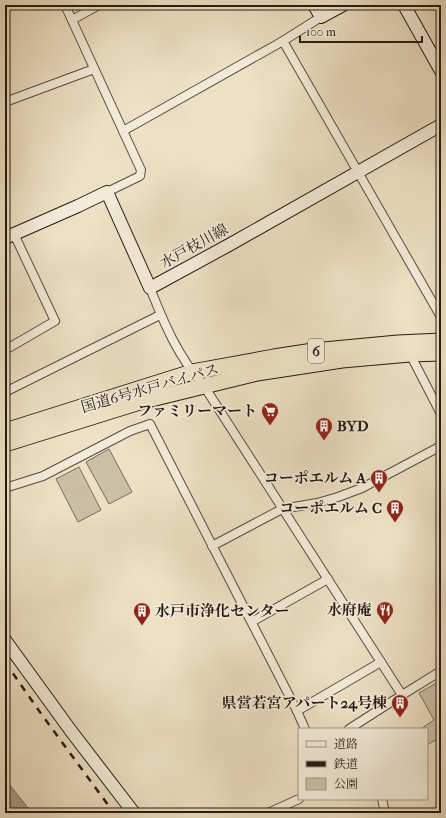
<svg xmlns="http://www.w3.org/2000/svg" width="446" height="818" font-family="'IM FELL French Canon','Noto Serif JP',serif">
  <style>
    .green { fill: #cbbfa6; stroke: #786d5c }
    .water { fill: #a99d87; stroke: #746958 }
    .lines { fill: none; stroke-linecap: round; stroke-linejoin: round }
    .street-casing { stroke: #564c3e; stroke-width: 10 }
    .secondary-casing { stroke: #241b11; stroke-width: 14 }
    .highway-casing { stroke: #241b11; stroke-width: 17 }
    .street { stroke: #f3ebd9; stroke-width: 8 }
    .secondary { stroke: #f3ebd9; stroke-width: 12 }
    .highway { stroke: #ede0c4; stroke-width: 15 }
    .rail { stroke: #241b11; stroke-width: 2.5; stroke-dasharray: 7 7; stroke-linecap: butt }
    .labels { text-anchor: middle; stroke-width: 3.5; stroke-linejoin: round; paint-order: stroke }
    .shield { fill: #f3ebd9; stroke: #62594d; stroke-width: 1 }
    .shield-label { font-size: 14px; font-weight: bold; fill: #241b11 }
    .street-label { font-size: 15px; fill: #241b11; stroke: #f3ebd9 }
    .poi-label { font-size: 15px; font-weight: bold; fill: #241b11; stroke: #f3ebd9; text-anchor: end }
  </style>
  <rect width="100%" height="100%" fill="#ede0c4"/>
  <filter id="stains"><feTurbulence type="fractalNoise" baseFrequency=".005" numOctaves="4"/><feColorMatrix values="0 0 0 0 .2 0 0 0 0 .09 0 0 0 0 .02 0 0 0 .5 -.17"/></filter>
  <radialGradient id="worn" r=".72"><stop offset=".6" stop-color="#630" stop-opacity="0"/><stop offset="1" stop-color="#630" stop-opacity=".3"/></radialGradient>
  <g class="green">
    <path d="M109,449L132,492L109,504L86,462Z"/>
    <path d="M79,467L101,510L78,522L56,479Z"/>
    <path d="M440,681L441,683V737L427,745V729H421L434,720L419,693Z"/>
  </g>
  <path class="water" d="M5,779L32,813H12L5,804Z"/>
  <g class="lines">
    <g class="street-casing">
      <g id="street">
        <path d="M65,5L141,170L140,176L107,192"/>
        <path d="M72,20L99,5"/>
        <path d="M283,41L441,317"/>
        <path d="M5,102L94,69"/>
        <path d="M123,131L283,41L321,17"/>
        <path d="M150,288C164,323 178,357 204,386L402,695"/>
        <path d="M5,350L55,321L14,234"/>
        <path d="M410,354L441,414"/>
        <path d="M5,392L160,315"/>
        <path d="M5,488L43,476L130,431L150,424L297,711L305,729"/>
        <path d="M212,546L282,509L317,503L338,497L362,488L441,446"/>
        <path d="M255,620L328,579"/>
        <path d="M297,711L381,662"/>
        <path d="M349,729L402,695L441,671"/>
        <path d="M382,799L385,813"/>
        <path d="M268,813L299,799"/>
      </g>
    </g>
    <g class="secondary-casing">
      <g id="secondary">
        <path d="M314,5L321,17L343,5"/>
        <path d="M404,5L441,71"/>
        <path d="M5,238L78,206L107,192L150,288L229,245L441,125"/>
        <path d="M5,640L71,731L134,813"/>
      </g>
    </g>
    <g class="highway-casing">
      <g id="highway">
        <path d="M5,431L192,372L274,357L313,351L398,343L441,341"/>
        <path d="M5,444L143,401L257,373L342,360L410,354L441,353"/>
      </g>
    </g>
    <use href="#street" class="street"/>
    <use href="#secondary" class="secondary"/>
    <use href="#highway" class="highway"/>
    <path class="rail" d="M5,662L42,715L114,813"/>
  </g>
  <defs>
    <g id="supermarket-pin" transform="scale(0.9)"><path d="M0 17L-7.5 6A9.5 9.5 0 1 1 7.5 6Z" fill="#8f2418" stroke="#f3ebd9"/><path d="M-6-5.5h2.5l.6 2H6L4.5 2H-2.5L-4.4-4H-6ZM-1.5 3.2a1.3 1.3 0 1 0 .1 0ZM3 3.2a1.3 1.3 0 1 0 .1 0Z" fill="#fff"/></g>
    <g id="building-pin" transform="scale(0.9)"><path d="M0 17L-7.5 6A9.5 9.5 0 1 1 7.5 6Z" fill="#8f2418" stroke="#f3ebd9"/><path d="M-4-6H4V6H1V3H-1V6H-4ZM-2.5-4.3h1.7v1.8h-1.7ZM.8-4.3h1.7v1.8H.8ZM-2.5-1h1.7V.8h-1.7ZM.8-1h1.7V.8H.8Z" fill="#fff"/></g>
    <g id="restaurant-pin" transform="scale(0.9)"><path d="M0 17L-7.5 6A9.5 9.5 0 1 1 7.5 6Z" fill="#8f2418" stroke="#f3ebd9"/><path d="M-5-6h1v4h1v-4h1v4h1v-4h1v5L-1.5 .5V6h-2V.5L-5-1ZM5-6V6H3V1.5H1.5Q1.5-4 5-6Z" fill="#fff"/></g>
  </defs>
  <g fill-rule="evenodd">
    <use href="#supermarket-pin" x="270" y="411"/>
    <use href="#building-pin" x="324" y="426"/>
    <use href="#building-pin" x="379" y="478"/>
    <use href="#building-pin" x="395" y="508"/>
    <use href="#restaurant-pin" x="385" y="610"/>
    <use href="#building-pin" x="142" y="611"/>
    <use href="#building-pin" x="400" y="703"/>
  </g>
  <g class="labels">
    <rect class="shield" x="308" y="339" width="16" height="24" rx="3"/>
    <g class="shield-label">
      <text x="316" y="356">6</text>
    </g>
    <g class="street-label">
      <text transform="translate(194 246) rotate(-29)" y="5">水戸枝川線</text>
      <text transform="translate(150 388) rotate(-16)" y="5">国道6号水戸バイパス</text>
    </g>
    <g class="poi-label">
      <text x="257" y="416">ファミリーマート</text>
      <text x="337" y="431" text-anchor="start">BYD</text>
      <text x="366" y="483">コーポエルム A</text>
      <text x="382" y="513">コーポエルム C</text>
      <text x="372" y="615">水府庵</text>
      <text x="155" y="616" text-anchor="start">水戸市浄化センター</text>
      <text x="387" y="708">県営若宮アパート24号棟</text>
    </g>
  </g>
  <rect width="446" height="818" fill="none" stroke="#ede0c4" stroke-width="20"/>
  <rect x="6" y="6" width="434" height="806" fill="none" stroke="#241b11" stroke-width="2"/>
  <rect x="10" y="10" width="426" height="798" fill="none" stroke="#241b11"/>
  <rect x="298" y="728" width="130" height="72" fill="#f3ebd9" stroke="#a09889"/>
  <rect x="306" y="741" width="20" height="6" fill="#f3ebd9" stroke="#a09889"/>
  <text x="334" y="748" font-size="12" fill="#241b11">道路</text>
  <rect x="306" y="761" width="20" height="6" fill="#241b11" stroke="#a09889"/>
  <text x="334" y="768" font-size="12" fill="#241b11">鉄道</text>
  <rect x="306" y="778" width="20" height="12" fill="#cbbfa6" stroke="#a09889"/>
  <text x="334" y="788" font-size="12" fill="#241b11">公園</text>
  <path d="M300 36v6h122v-6" fill="none" stroke="#241b11" stroke-width="2"/>
  <text x="306" y="36" font-size="12" fill="#241b11" stroke="#f3ebd9" stroke-width="3" paint-order="stroke">100 m</text>
  <rect width="100%" height="100%" filter="url(#stains)"/>
  <rect width="100%" height="100%" fill="url(#worn)"/>
</svg>
